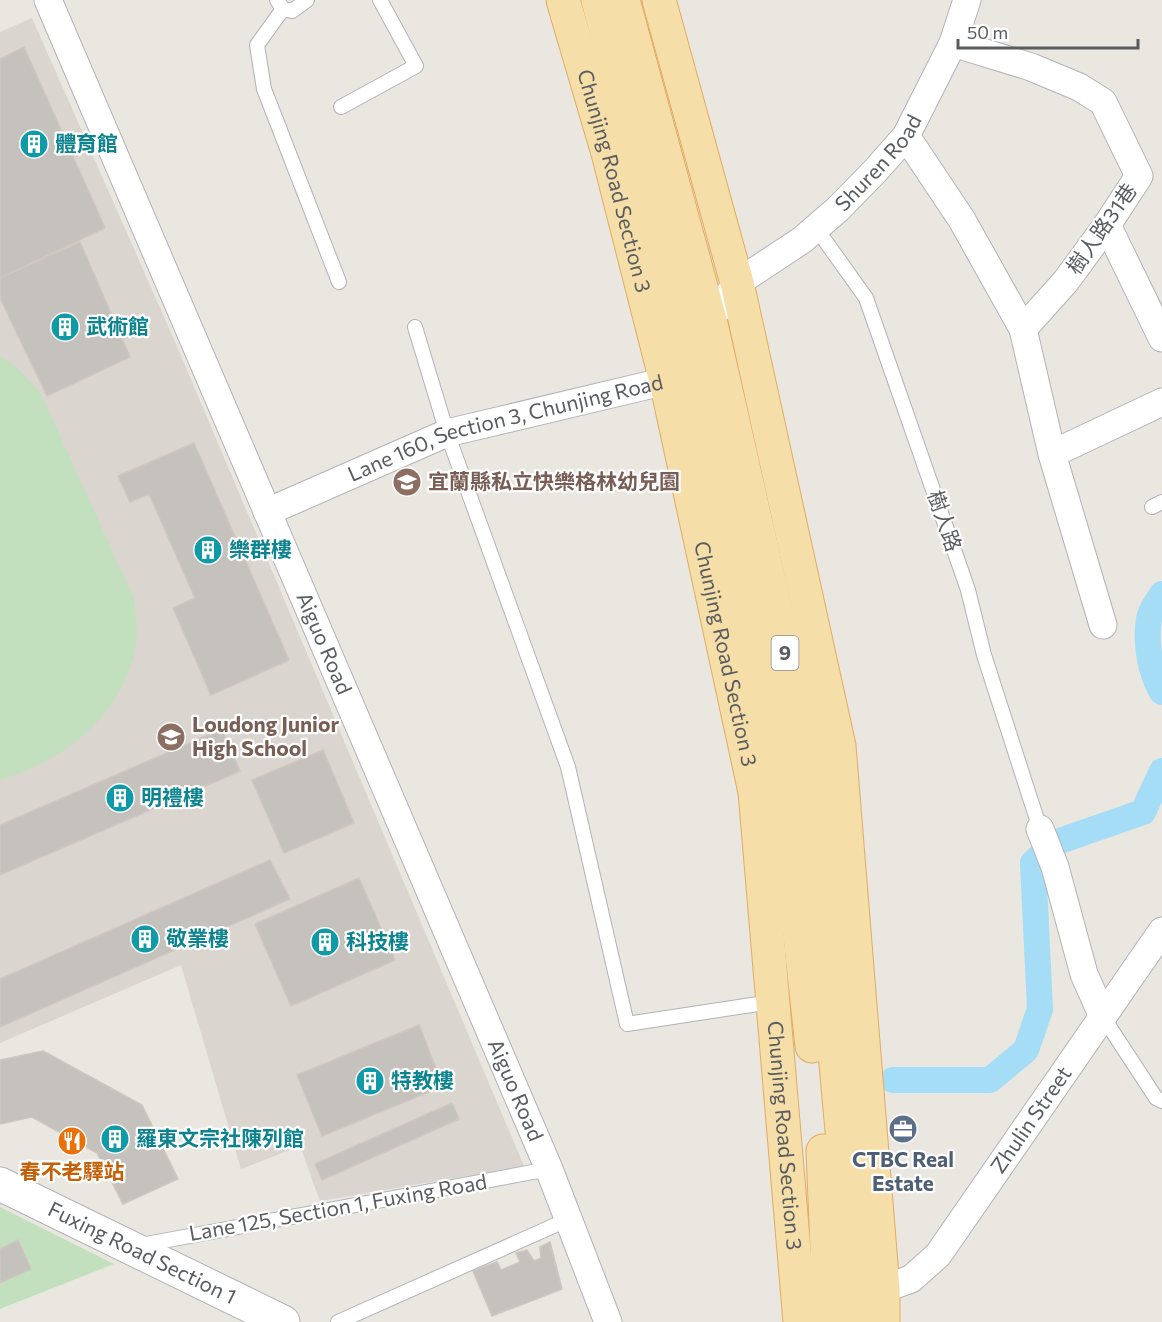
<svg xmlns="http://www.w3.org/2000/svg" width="1162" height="1322" font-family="Commissioner,'Noto Sans TC',sans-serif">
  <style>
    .education { fill: #dad5ce }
    .green { fill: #c3e0be }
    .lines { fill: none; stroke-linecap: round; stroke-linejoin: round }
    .canal { stroke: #a4ddf5; stroke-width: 26 }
    .building { fill: #c5c1bc; stroke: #cec7bf; stroke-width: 1.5 }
    .lane-casing { stroke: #b0b3b6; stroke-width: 16 }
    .street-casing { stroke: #b0b3b6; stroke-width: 29 }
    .secondary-casing { stroke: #b0b3b6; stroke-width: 35 }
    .primary-casing { stroke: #e1ab61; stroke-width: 35 }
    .lane { stroke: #fff; stroke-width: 14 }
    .street { stroke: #fff; stroke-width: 27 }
    .secondary { stroke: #fff; stroke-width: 33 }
    .primary { stroke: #f6dea9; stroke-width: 33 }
    .labels { text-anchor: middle; stroke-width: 4.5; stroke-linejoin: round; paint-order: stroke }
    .shield { fill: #fff; stroke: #8b8d8f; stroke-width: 1.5 }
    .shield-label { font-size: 20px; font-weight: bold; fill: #595c5f }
    .culture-label { font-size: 21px; font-weight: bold; fill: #0d838f; stroke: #fff; text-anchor: start }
    .street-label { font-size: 21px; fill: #595c5f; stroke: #fff }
    .education-label { font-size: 21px; font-weight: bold; fill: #785e54; stroke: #fff; text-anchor: start }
    .service-label { font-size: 21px; font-weight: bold; fill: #4e5e75; stroke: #fff }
    .food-label { font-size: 21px; font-weight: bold; fill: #c56008; stroke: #fff }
  </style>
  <rect width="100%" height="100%" fill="#eae6e0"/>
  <path class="education" d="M32,18L176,344L524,1166L320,1201L300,1146L241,1169L181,965L0,1043V32Z"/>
  <g class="green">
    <path d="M0,357C18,365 30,381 42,396L134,599C136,616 139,637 134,654C119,718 61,762 0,780Z"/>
    <path d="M0,1207L114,1264L0,1309Z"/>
  </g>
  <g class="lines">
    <g class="canal">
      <path d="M1162,594C1158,601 1150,610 1149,619C1145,641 1150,672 1162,692"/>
      <path d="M893,1080H990L1026,1050L1040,1009L1033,863L1054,843L1143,812L1162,771"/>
    </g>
  </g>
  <g class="building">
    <path d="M24,47L105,228L0,278V59Z"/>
    <path d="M80,242L130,357L47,396L0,298V278Z"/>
    <path d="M194,443L289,660L211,695L173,608L195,598L149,494L130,502L118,476Z"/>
    <path d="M222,729L240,771L0,875V825Z"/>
    <path d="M323,750L354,823L284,853L252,780Z"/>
    <path d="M270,860L290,899L0,1027V979Z"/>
    <path d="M359,878L395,960L291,1006L255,924Z"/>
    <path d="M419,1025L443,1086L322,1136L297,1075Z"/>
    <path d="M43,1051L142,1105L178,1179L123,1204L97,1153L32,1117L0,1124V1060Z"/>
    <path d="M452,1103L459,1119L322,1180L315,1164Z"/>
    <path d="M18,1240L31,1269L0,1283V1249Z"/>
    <path d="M550,1242L562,1289L492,1316L473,1271L497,1262L501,1270L520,1262L516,1253L527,1250L534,1261L541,1258L540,1247Z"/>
  </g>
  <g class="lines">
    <g class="lane-casing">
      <g id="lane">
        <path d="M277,0L283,9L292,11L307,0"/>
        <path d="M283,9L257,45L264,89L339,282"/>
        <path d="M341,107L416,66L380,0"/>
        <path d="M816,228L866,298L968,590L984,655L1040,829"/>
        <path d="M415,327L447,433L568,767L627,1024L771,1002"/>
        <path d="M1152,507L1162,502"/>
        <path d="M1103,1017L1156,1098L1162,1101"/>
        <path d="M141,1245L549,1169"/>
        <path d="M338,1322L569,1219"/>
      </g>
    </g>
    <g class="street-casing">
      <g id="street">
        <path id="s1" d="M48,0L549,1169L608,1322"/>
        <path d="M953,43L1031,67L1079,87L1103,102L1139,176L1107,225L1066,281L1023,329"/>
        <path d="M906,136L962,220L1023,329L1052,454"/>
        <path d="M1107,225L1162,338"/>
        <path id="s2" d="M701,332L737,283L802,240L838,209L876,170L906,136L953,43L967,0"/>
        <path id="s3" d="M267,512L447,433L666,381L676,365"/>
        <path d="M1103,625L1052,454L1162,402"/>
        <path d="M1040,829L1055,867L1084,974L1103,1017"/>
        <path id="s4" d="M883,1289L911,1279L938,1255L1162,931"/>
      </g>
    </g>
    <g class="secondary-casing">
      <g id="secondary">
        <path id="s5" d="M0,1184L283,1322"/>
      </g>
    </g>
    <g class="primary-casing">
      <g id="primary">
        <path id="s6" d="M563,0L608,153L666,381L755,792L800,1322"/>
        <path d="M598,0L690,346L781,761L812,1046"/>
        <path d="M623,0L710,320L808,753L857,1297V1322"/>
        <path d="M659,0L737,283L839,746L883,1289V1322"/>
        <path d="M823,1151L830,1322"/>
      </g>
    </g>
    <use href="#lane" class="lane"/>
    <use href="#street" class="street"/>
    <use href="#secondary" class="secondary"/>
    <use href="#primary" class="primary"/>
  </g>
  <defs>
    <g id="building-disc" transform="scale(1.5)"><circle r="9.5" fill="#0f9aa8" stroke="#fff"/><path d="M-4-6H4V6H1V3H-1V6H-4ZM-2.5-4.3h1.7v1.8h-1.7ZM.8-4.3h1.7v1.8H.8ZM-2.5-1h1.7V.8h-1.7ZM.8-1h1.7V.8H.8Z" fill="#fff"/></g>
    <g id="school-disc" transform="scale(1.5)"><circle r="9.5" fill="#8d6e63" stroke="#fff"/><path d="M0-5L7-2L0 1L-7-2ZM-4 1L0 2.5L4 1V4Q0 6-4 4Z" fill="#fff"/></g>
    <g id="office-disc" transform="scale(1.5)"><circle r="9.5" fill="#5c6f8a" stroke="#fff"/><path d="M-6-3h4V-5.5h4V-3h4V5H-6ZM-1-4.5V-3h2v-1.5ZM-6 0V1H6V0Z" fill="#fff"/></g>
    <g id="restaurant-disc" transform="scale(1.5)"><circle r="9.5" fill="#e8710a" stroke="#fff"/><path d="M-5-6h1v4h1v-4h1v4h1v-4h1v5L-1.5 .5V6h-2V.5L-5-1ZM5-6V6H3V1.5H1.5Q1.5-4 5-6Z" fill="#fff"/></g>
  </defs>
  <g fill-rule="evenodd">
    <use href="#building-disc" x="34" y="144"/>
    <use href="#building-disc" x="65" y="327"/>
    <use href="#school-disc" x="407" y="482"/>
    <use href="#building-disc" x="208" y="550"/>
    <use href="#school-disc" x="171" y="737"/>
    <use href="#building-disc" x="120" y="798"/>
    <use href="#building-disc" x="145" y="939"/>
    <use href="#building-disc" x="325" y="942"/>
    <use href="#building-disc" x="370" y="1081"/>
    <use href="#office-disc" x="903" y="1129"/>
    <use href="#building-disc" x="115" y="1139"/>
    <use href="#restaurant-disc" x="72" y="1141"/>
  </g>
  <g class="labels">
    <rect class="shield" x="771.5" y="636" width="27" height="34" rx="4.5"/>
    <g class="shield-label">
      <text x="785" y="660">9</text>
    </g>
    <g class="culture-label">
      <text x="55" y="151">體育館</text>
      <text x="86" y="334">武術館</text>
      <text x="229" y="557">樂群樓</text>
      <text x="141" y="805">明禮樓</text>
      <text x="166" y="946">敬業樓</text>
      <text x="346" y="949">科技樓</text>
      <text x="391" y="1088">特教樓</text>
      <text x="136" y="1146">羅東文宗社陳列館</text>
    </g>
    <g class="street-label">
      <text dy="7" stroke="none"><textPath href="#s2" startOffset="248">Shuren Road</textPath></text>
      <text dy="7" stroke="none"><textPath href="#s6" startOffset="188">Chunjing Road Section 3</textPath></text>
      <text transform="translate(1102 229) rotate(-55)" y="7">樹人路31巷</text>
      <text dy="7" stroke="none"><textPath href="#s3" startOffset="254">Lane 160, Section 3, Chunjing Road</textPath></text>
      <text transform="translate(944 521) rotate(71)" y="7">樹人路</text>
      <text dy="7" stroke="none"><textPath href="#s1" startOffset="700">Aiguo Road</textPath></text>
      <text dy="7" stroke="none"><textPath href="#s6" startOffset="674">Chunjing Road Section 3</textPath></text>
      <text dy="7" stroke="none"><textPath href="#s1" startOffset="1186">Aiguo Road</textPath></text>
      <text dy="7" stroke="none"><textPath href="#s4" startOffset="230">Zhulin Street</textPath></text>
      <text dy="7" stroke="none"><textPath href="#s6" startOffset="1160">Chunjing Road Section 3</textPath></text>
      <text transform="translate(338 1208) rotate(-10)" y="7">Lane 125, Section 1, Fuxing Road</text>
      <text dy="7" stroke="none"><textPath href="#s5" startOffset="158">Fuxing Road Section 1</textPath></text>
    </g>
    <g class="education-label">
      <text x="428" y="489">宜蘭縣私立快樂格林幼兒園</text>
      <text x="192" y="732">Loudong Junior<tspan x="192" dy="24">High School</tspan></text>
    </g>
    <g class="service-label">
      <text x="903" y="1167">CTBC Real<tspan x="903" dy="24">Estate</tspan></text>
    </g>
    <g class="food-label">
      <text x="72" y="1179">春不老驛站</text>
    </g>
  </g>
  <path d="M958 39v9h180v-9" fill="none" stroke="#595c5f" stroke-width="3"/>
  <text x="967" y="39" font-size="18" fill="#595c5f" stroke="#ffffff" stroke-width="4.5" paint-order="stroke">50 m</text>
</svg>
